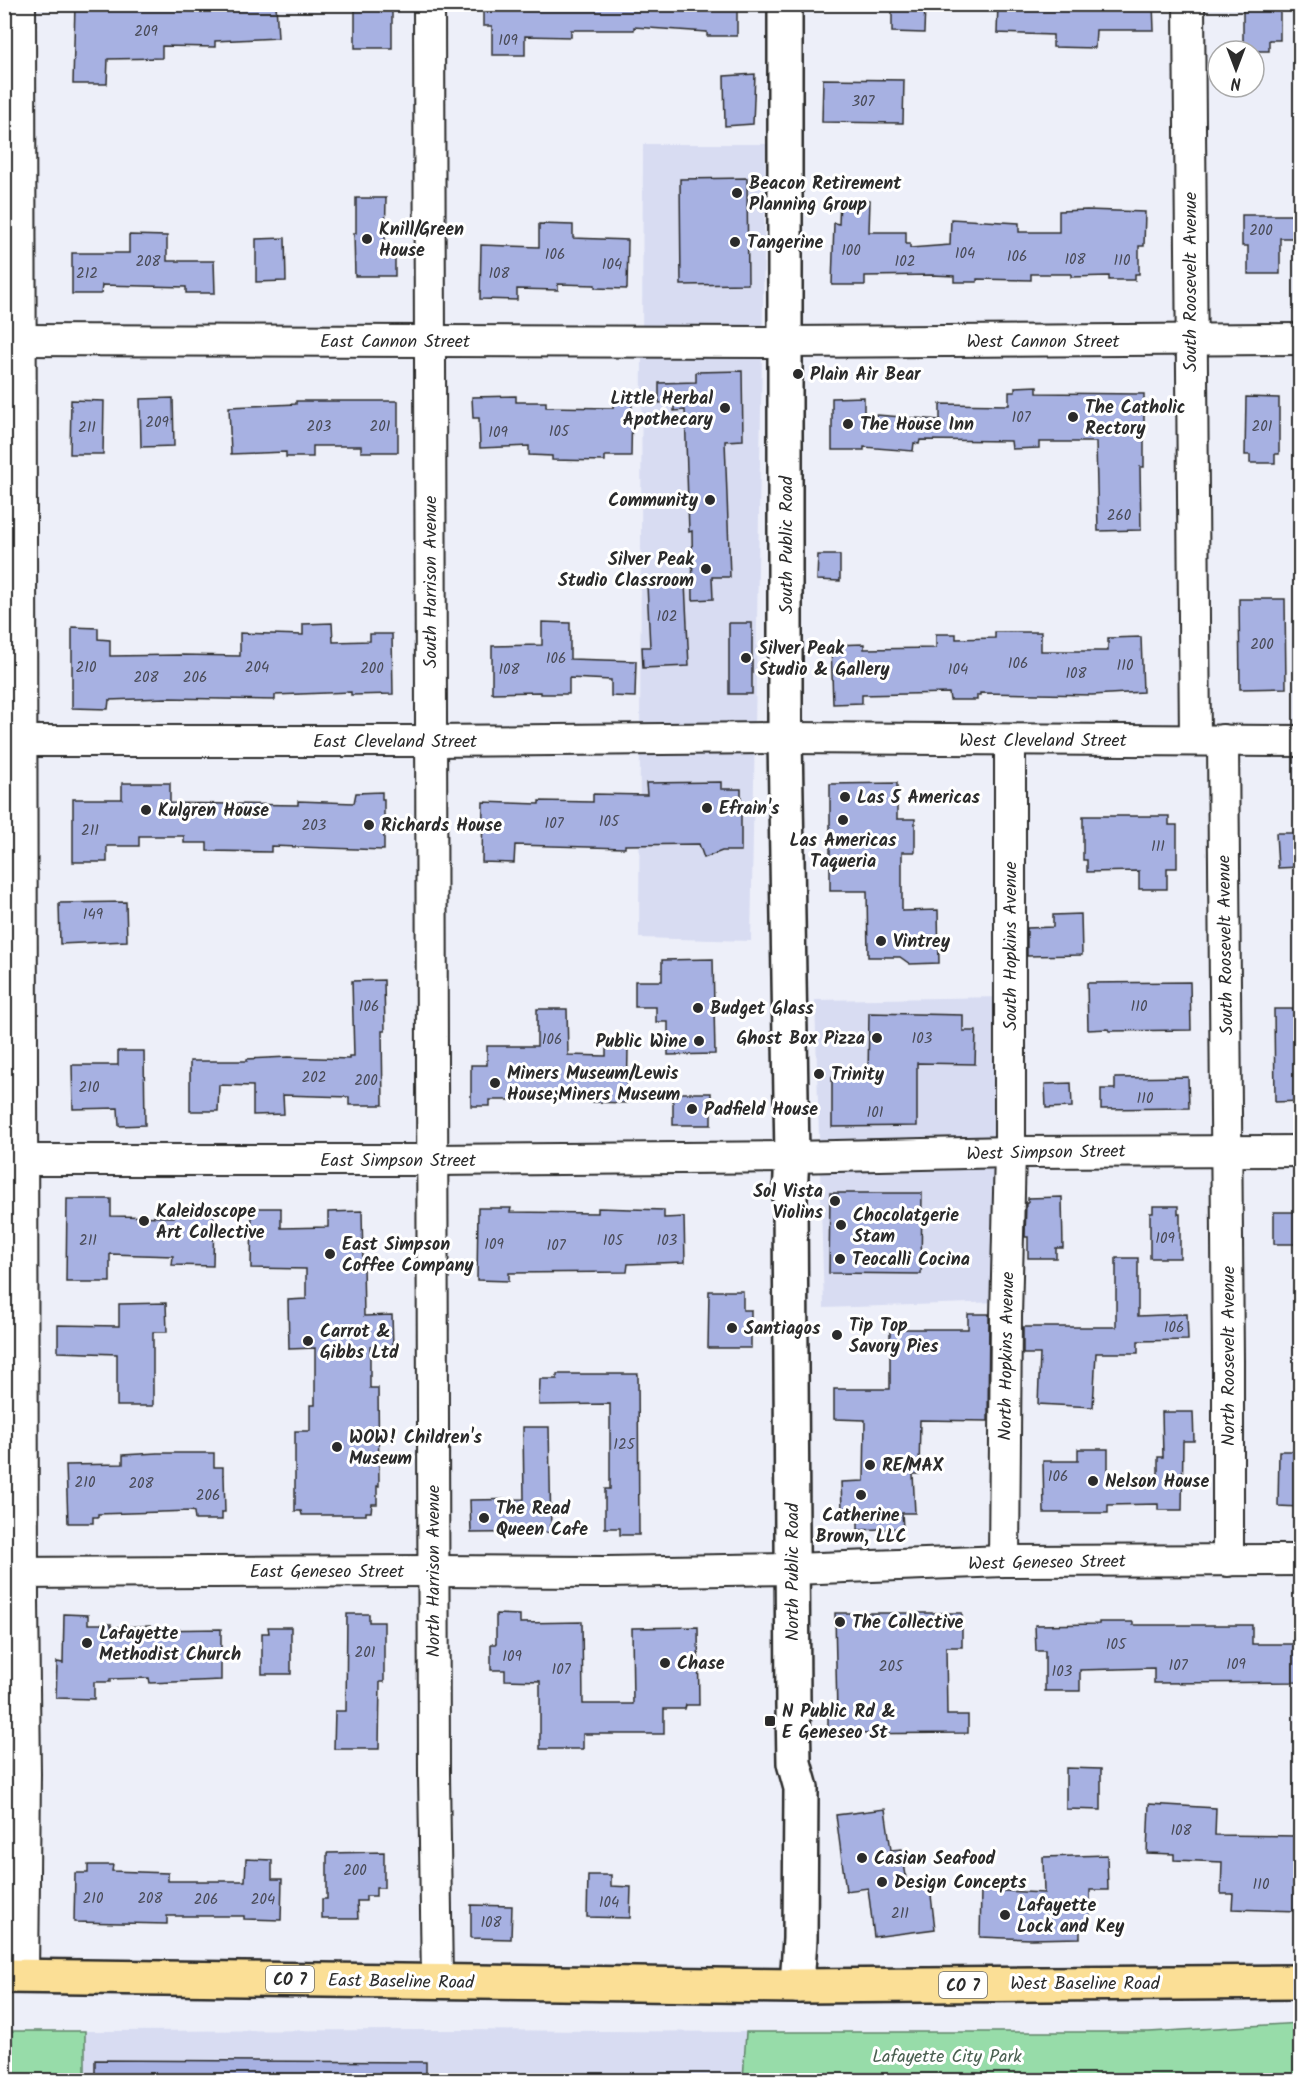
<svg xmlns="http://www.w3.org/2000/svg" width="1305" height="2085" font-family="Kalam,sans-serif">
  <style>
    .built { fill: #d8dcf2 }
    .green { fill: #97dca9; stroke: #61846a; stroke-width: 1.5 }
    .building { fill: #a7b1e2; stroke: #2b2b2b; stroke-width: 1.5 }
    .lines { fill: none; stroke-linecap: round; stroke-linejoin: round }
    .street-casing { stroke: #2b2b2b; stroke-width: 34 }
    .secondary-casing { stroke: #2b2b2b; stroke-width: 38 }
    .primary-casing { stroke: #2b2b2b; stroke-width: 38 }
    .street { stroke: #fff; stroke-width: 30 }
    .secondary { stroke: #fff; stroke-width: 33 }
    .primary { stroke: #fbdf96; stroke-width: 33 }
    .poi-dot { fill: #2b2b2b; stroke: #fff; stroke-width: 2 }
    .labels { text-anchor: middle; stroke-width: 6; stroke-linejoin: round; paint-order: stroke }
    .number-label { font-size: 15px; fill: #4a4c59 }
    .shield { fill: #fff; stroke: #6b6b6b; stroke-width: 1.5 }
    .shield-label { font-size: 16px; font-weight: bold; fill: #2b2b2b }
    .poi-label { font-size: 18px; font-weight: bold; fill: #2b2b2b; stroke: #fff; text-anchor: start }
    .street-label { font-size: 18px; fill: #2b2b2b; stroke: #fff }
    .park-label { font-size: 18px; fill: #4b6051; stroke: #fff }
  </style>
  <rect width="100%" height="100%" fill="#edeff9"/>
  <filter id="ink" filterUnits="userSpaceOnUse"><feTurbulence type="fractalNoise" baseFrequency=".0167" numOctaves="2"/><feDisplacementMap in="SourceGraphic" scale="12" xChannelSelector="R" yChannelSelector="G"/><feConvolveMatrix kernelMatrix="1 2 1 2 8 2 1 2 1" color-interpolation-filters="sRGB"/></filter>
  <g filter="url(#ink)">
    <g class="built">
      <path d="M643,144H766L751,941L639,938Z"/>
      <path d="M1006,997L1001,1302L824,1308L815,1000Z"/>
      <path d="M458,2030L746,2032L743,2080H85V2031Z"/>
    </g>
    <g class="green">
      <path d="M1300,2023V2080H743L746,2032H1149Z"/>
      <path d="M4,2031H85V2080H5Z"/>
    </g>
    <g class="building">
      <path d="M75,4H276L278,38L215,41V47L162,46V58L108,59L107,84H73Z"/>
      <rect x="355" y="4" width="37" height="44"/>
      <path d="M483,4H737V36H707V32L634,27V30H571V37L525,36V55H492V26H483Z"/>
      <path d="M892,4H925L924,33L892,32Z"/>
      <path d="M998,4H1153L1154,30H1096L1095,48L1053,47V35L997,33Z"/>
      <path d="M1243,4H1280V40H1269V51H1243Z"/>
      <path d="M755,74L753,124L725,126L724,76Z"/>
      <path d="M823,79L904,80L903,123L822,122Z"/>
      <path d="M747,178L748,284L681,285L680,179Z"/>
      <path d="M356,198H386L385,246H395V276H355L354,233H356Z"/>
      <path d="M840,200H870L869,232H906V244H910V248L950,245L951,219L1019,223V232H1059V211L1087,210L1145,212L1144,246H1139V274H1135V280H1109V276L1071,277V274H1031V280L977,279V282H954V276L932,275L865,276V285H832L834,223L839,224Z"/>
      <path d="M1242,215H1300V238H1280V274H1248V246H1242Z"/>
      <path d="M539,224L573,225V238L628,240L627,289L595,288V285L558,284V290L517,289V300L480,299L481,245L539,247Z"/>
      <path d="M129,235L167,236V261H214L215,293H186V287L102,285L101,294H72V253H129Z"/>
      <path d="M285,238L286,281L256,282V239Z"/>
      <path d="M742,371L743,440L725,441L730,577H712L713,599L693,600L692,531L689,532L685,410L674,411V402L659,403V383L696,382V372Z"/>
      <path d="M1037,386V393L1144,394V467H1140L1141,530L1098,531L1096,442H1039V448L1012,449L1011,441L920,440L919,444L914,443L913,451L864,447V450H832V398L864,397V414L940,420V404L1009,405V392H1015V387Z"/>
      <path d="M516,396V402H546V407L613,408V400H632L631,456H605V461L552,460V456L529,455V446L480,448L479,418H473L472,397Z"/>
      <path d="M1246,397L1279,398V454H1275V463H1250V455H1245Z"/>
      <path d="M173,398L174,446L141,447L140,399Z"/>
      <path d="M71,400L104,401L103,454H70Z"/>
      <path d="M296,401H398V452H361V446H313V457H286V452L231,454L229,407L296,404Z"/>
      <path d="M818,555H840V581L817,580Z"/>
      <path d="M685,583L689,666L643,668L642,647H650L647,585Z"/>
      <path d="M1239,599H1285L1286,688L1240,689Z"/>
      <path d="M542,622L570,623V659L636,661L635,697L611,696V680L569,678V694H541V692L492,693V646L542,645Z"/>
      <path d="M332,623L333,642L370,641V634H392L393,694L351,695V692L275,695V700L166,698L109,700L108,709L72,708V627L98,628V639L110,640V656L181,655L240,656V633L303,635V624Z"/>
      <rect x="729" y="623" width="23" height="71"/>
      <path d="M995,632H1041V651H1108V638L1141,637L1143,692L1092,695L980,693V695H977V700H950L949,693L862,695V703L833,704L831,645L864,644V649L936,648V634H956V639L995,638Z"/>
      <path d="M721,782V789H741V851H722L704,858L699,844L625,845V848L515,845L514,863L482,862L483,802L539,804V801L593,802V794L647,795L646,783Z"/>
      <path d="M122,783H170V803L298,805V801L354,803L356,793L382,792V799H384V850L271,846V852L207,851V843H184V836H139V846H107V862H73V799H122Z"/>
      <path d="M897,783V819H915V852H902V911L938,910L939,963L910,964L900,957H868L867,891H830V784Z"/>
      <path d="M1083,816H1169V825H1177V868H1167V889H1139V871L1087,872V860H1083Z"/>
      <path d="M1276,833H1300V867L1278,868Z"/>
      <path d="M126,902L127,941L60,944L59,903Z"/>
      <path d="M1081,914L1082,955L1027,956V928L1053,927V915Z"/>
      <path d="M713,959L715,1054L668,1055V1022H656V1007H635V981H662V960Z"/>
      <path d="M384,980L385,1031H382L383,1105H349V1097L283,1095L284,1114L253,1115V1086L219,1085L218,1111H190V1061H247V1059L288,1057L349,1059V1056H354L352,981Z"/>
      <path d="M1190,982L1191,1030L1109,1031L1108,1029L1088,1030L1087,983Z"/>
      <path d="M537,1009H567L568,1055L606,1056V1049H628L627,1103L592,1102V1098L520,1099V1100H490V1106H471V1065H487V1046H537Z"/>
      <path d="M1274,1009H1300V1101L1275,1102Z"/>
      <path d="M869,1013L963,1015V1031H976L975,1064L917,1063V1126L832,1127V1077H868Z"/>
      <path d="M118,1051H144L145,1125L119,1126L118,1108L73,1109L72,1065H118Z"/>
      <path d="M1188,1077L1189,1108L1101,1109V1089H1115V1078Z"/>
      <path d="M1071,1083L1072,1107L1046,1108L1045,1084Z"/>
      <rect x="673" y="1093" width="38" height="32"/>
      <path d="M830,1193H922L921,1274L829,1273Z"/>
      <path d="M1062,1197L1063,1248H1056V1258H1028V1237H1025L1026,1203H1028V1198Z"/>
      <path d="M67,1199H111V1216L174,1217V1210L214,1211L213,1266L172,1265L173,1256L110,1254V1282H66Z"/>
      <path d="M1153,1206H1178V1214H1180V1258H1150V1213H1153Z"/>
      <path d="M252,1208H281V1228L328,1227V1212L362,1211L364,1316L392,1315L393,1347H370V1388H378L379,1486H377V1504H372L371,1512H366V1515H302L301,1511H295V1431H310V1405H315V1348L289,1349L288,1300L306,1299V1269L251,1268Z"/>
      <path d="M478,1208H511L510,1212L598,1213V1208L664,1210V1218L684,1217L685,1262L628,1264L627,1272L509,1273V1281L477,1280Z"/>
      <rect x="1274" y="1212" width="26" height="32"/>
      <path d="M1116,1258H1138V1316L1187,1314L1188,1340L1138,1341V1353H1096L1093,1407L1038,1404L1040,1354H1023V1327H1116Z"/>
      <path d="M709,1291H743V1310H751V1348H708Z"/>
      <path d="M166,1303L167,1332H153V1406H117V1354L58,1352V1325L119,1326V1304Z"/>
      <path d="M968,1314H989L988,1421L920,1420L919,1474H913L915,1513H902L903,1528L858,1530V1508H842L841,1482L864,1481L865,1420L834,1419V1389H890V1329H968Z"/>
      <path d="M557,1374H638L639,1535H620V1528H605V1489H610V1404L539,1405L540,1379H557Z"/>
      <path d="M1162,1412H1193L1194,1441H1183L1182,1510H1158V1504L1108,1505V1513H1044L1043,1461H1078V1449H1108V1476L1158,1475V1457H1163Z"/>
      <path d="M523,1427H549L551,1532L471,1533L470,1500L524,1499Z"/>
      <path d="M1279,1451H1300V1507L1278,1506Z"/>
      <path d="M157,1453H214V1467H223V1475H224L225,1512H222V1520H195L194,1512L192,1511L98,1514V1517H93V1523H68L66,1465L123,1464V1455Z"/>
      <path d="M835,1613H962V1647H946L947,1715H968V1733L828,1734V1715H837Z"/>
      <path d="M64,1614L88,1615V1624H111V1627L150,1626V1630L221,1629V1680L150,1683L149,1678L110,1679V1682H94V1699L56,1698L57,1662L63,1663Z"/>
      <path d="M347,1614H369V1622H384V1682H380L379,1749H334L335,1711H346Z"/>
      <path d="M496,1614L520,1615V1623L582,1622L583,1704H633L632,1628L698,1627L699,1705H686L685,1709H664V1734H583V1749H540V1681L505,1680V1670H491V1644H496Z"/>
      <path d="M1099,1622H1133V1625H1252V1644H1300V1682L1154,1683V1668L1080,1670V1691H1045V1651H1036L1035,1625L1099,1624Z"/>
      <path d="M268,1627H291V1674H262V1633H269Z"/>
      <path d="M1066,1768L1101,1769V1810L1066,1809Z"/>
      <path d="M1149,1804L1216,1808L1215,1835L1296,1836L1295,1870H1300V1911L1232,1909L1233,1894H1221L1222,1862L1174,1860V1854L1147,1853Z"/>
      <path d="M885,1809L891,1850L902,1849L908,1890L930,1887L935,1929L874,1937L868,1888L846,1891L836,1815Z"/>
      <path d="M384,1852V1888H376V1896H366V1901H357L358,1919H322V1899H327V1853Z"/>
      <path d="M1107,1855L1108,1890H1090V1927H1080V1938L1031,1939L980,1937L981,1890L1044,1893L1043,1857Z"/>
      <path d="M246,1859L272,1860V1879H282L281,1920L244,1919V1916H167V1924L74,1922L75,1873H88V1865H113L112,1871L168,1873V1881H245Z"/>
      <path d="M588,1875H611V1886L631,1887L630,1918L587,1917Z"/>
      <path d="M471,1905L512,1906L511,1939L471,1938Z"/>
      <path d="M95,2060L426,2062V2080H95Z"/>
    </g>
    <g class="lines">
      <g class="street-casing">
        <g id="street">
          <path d="M20,4L23,1600L25,1774L23,1976"/>
          <path d="M429,4L434,1774L437,1981"/>
          <path d="M1189,4L1195,740"/>
          <path d="M4,340L785,342L1300,339"/>
          <path d="M1223,740L1228,1361V1561"/>
          <path d="M4,741H430L785,738L1300,741"/>
          <path d="M4,1160H433L792,1157L1010,1152L1300,1151"/>
          <path d="M1004,1561L1006,1317L1010,1152V740"/>
          <path d="M4,1573L433,1571L607,1572L793,1569L1004,1561L1300,1560"/>
        </g>
      </g>
      <g class="secondary-casing">
        <path id="secondary" d="M785,4V738L792,1157L790,1195L793,1707L794,1763L801,1788L800,1939L797,1986"/>
      </g>
      <g class="primary-casing">
        <path id="primary" d="M4,1976L797,1986L1300,1982"/>
      </g>
      <use href="#street" class="street"/>
      <use href="#secondary" class="secondary"/>
      <use href="#primary" class="primary"/>
    </g>
  </g>
  <g class="poi-dot">
    <circle cx="737" cy="193" r="6"/>
    <circle cx="367" cy="239" r="6"/>
    <circle cx="735" cy="242" r="6"/>
    <circle cx="798" cy="374" r="6"/>
    <circle cx="725" cy="408" r="6"/>
    <circle cx="1073" cy="417" r="6"/>
    <circle cx="848" cy="424" r="6"/>
    <circle cx="710" cy="500" r="6"/>
    <circle cx="706" cy="569" r="6"/>
    <circle cx="746" cy="658" r="6"/>
    <circle cx="845" cy="797" r="6"/>
    <circle cx="707" cy="808" r="6"/>
    <circle cx="146" cy="810" r="6"/>
    <circle cx="843" cy="820" r="6"/>
    <circle cx="369" cy="825" r="6"/>
    <circle cx="881" cy="941" r="6"/>
    <circle cx="698" cy="1008" r="6"/>
    <circle cx="877" cy="1038" r="6"/>
    <circle cx="699" cy="1041" r="6"/>
    <circle cx="819" cy="1074" r="6"/>
    <circle cx="495" cy="1083" r="6"/>
    <circle cx="692" cy="1109" r="6"/>
    <circle cx="835" cy="1201" r="6"/>
    <circle cx="144" cy="1221" r="6"/>
    <circle cx="841" cy="1225" r="6"/>
    <circle cx="330" cy="1254" r="6"/>
    <circle cx="840" cy="1259" r="6"/>
    <circle cx="732" cy="1328" r="6"/>
    <circle cx="837" cy="1335" r="6"/>
    <circle cx="308" cy="1341" r="6"/>
    <circle cx="337" cy="1447" r="6"/>
    <circle cx="870" cy="1465" r="6"/>
    <circle cx="1093" cy="1481" r="6"/>
    <circle cx="861" cy="1495" r="6"/>
    <circle cx="484" cy="1518" r="6"/>
    <circle cx="840" cy="1622" r="6"/>
    <circle cx="87" cy="1643" r="6"/>
    <circle cx="665" cy="1663" r="6"/>
    <rect x="764" y="1715" width="12" height="12" rx="3"/>
    <circle cx="862" cy="1858" r="6"/>
    <circle cx="882" cy="1882" r="6"/>
    <circle cx="1005" cy="1915" r="6"/>
  </g>
  <g class="labels">
    <g class="number-label">
      <text x="146" y="36">209</text>
      <text x="508" y="45">109</text>
      <text x="863" y="106">307</text>
      <text x="1261" y="235">200</text>
      <text x="851" y="255">100</text>
      <text x="965" y="258">104</text>
      <text x="555" y="259">106</text>
      <text x="1017" y="261">106</text>
      <text x="1075" y="264">108</text>
      <text x="1122" y="265">110</text>
      <text x="148" y="266">208</text>
      <text x="905" y="266">102</text>
      <text x="612" y="269">104</text>
      <text x="87" y="278">212</text>
      <text x="499" y="278">108</text>
      <text x="1021" y="422">107</text>
      <text x="157" y="427">209</text>
      <text x="319" y="431">203</text>
      <text x="380" y="431">201</text>
      <text x="1262" y="431">201</text>
      <text x="87" y="432">211</text>
      <text x="559" y="436">105</text>
      <text x="498" y="437">109</text>
      <text x="1119" y="520">260</text>
      <text x="667" y="621">102</text>
      <text x="1262" y="649">200</text>
      <text x="556" y="663">106</text>
      <text x="1018" y="668">106</text>
      <text x="1125" y="670">110</text>
      <text x="86" y="672">210</text>
      <text x="257" y="672">204</text>
      <text x="372" y="673">200</text>
      <text x="509" y="674">108</text>
      <text x="958" y="674">104</text>
      <text x="1076" y="678">108</text>
      <text x="146" y="682">208</text>
      <text x="195" y="682">206</text>
      <text x="609" y="826">105</text>
      <text x="554" y="828">107</text>
      <text x="314" y="830">203</text>
      <text x="90" y="835">211</text>
      <text x="1158" y="851">111</text>
      <text x="93" y="919">149</text>
      <text x="369" y="1011">106</text>
      <text x="1139" y="1011">110</text>
      <text x="922" y="1043">103</text>
      <text x="552" y="1044">106</text>
      <text x="314" y="1082">202</text>
      <text x="366" y="1085">200</text>
      <text x="89" y="1092">210</text>
      <text x="1145" y="1103">110</text>
      <text x="875" y="1117">101</text>
      <text x="1165" y="1243">109</text>
      <text x="88" y="1245">211</text>
      <text x="613" y="1245">105</text>
      <text x="667" y="1245">103</text>
      <text x="494" y="1249">109</text>
      <text x="556" y="1250">107</text>
      <text x="1174" y="1332">106</text>
      <text x="624" y="1449">125</text>
      <text x="1058" y="1481">106</text>
      <text x="85" y="1487">210</text>
      <text x="141" y="1488">208</text>
      <text x="208" y="1500">206</text>
      <text x="1116" y="1649">105</text>
      <text x="365" y="1657">201</text>
      <text x="512" y="1661">109</text>
      <text x="1236" y="1669">109</text>
      <text x="1178" y="1670">107</text>
      <text x="891" y="1671">205</text>
      <text x="561" y="1674">107</text>
      <text x="1062" y="1676">103</text>
      <text x="1181" y="1835">108</text>
      <text x="355" y="1875">200</text>
      <text x="1261" y="1889">110</text>
      <text x="93" y="1903">210</text>
      <text x="150" y="1903">208</text>
      <text x="206" y="1904">206</text>
      <text x="263" y="1904">204</text>
      <text x="609" y="1907">104</text>
      <text x="900" y="1918">211</text>
      <text x="491" y="1927">108</text>
    </g>
    <g class="shield">
      <rect x="266" y="1966" width="48" height="26" rx="4.5"/>
      <rect x="939" y="1972" width="48" height="26" rx="4.5"/>
    </g>
    <g class="shield-label">
      <text x="290" y="1985">CO 7</text>
      <text x="963" y="1991">CO 7</text>
    </g>
    <g class="poi-label">
      <text x="749" y="189">Beacon Retirement<tspan x="749" dy="21">Planning Group</tspan></text>
      <text x="379" y="235">Knill/Green<tspan x="379" dy="21">House</tspan></text>
      <text x="747" y="248">Tangerine</text>
      <text x="810" y="380">Plain Air Bear</text>
      <text x="713" y="404" text-anchor="end">Little Herbal<tspan x="713" dy="21">Apothecary</tspan></text>
      <text x="1085" y="413">The Catholic<tspan x="1085" dy="21">Rectory</tspan></text>
      <text x="860" y="430">The House Inn</text>
      <text x="698" y="506" text-anchor="end">Community</text>
      <text x="694" y="565" text-anchor="end">Silver Peak<tspan x="694" dy="21">Studio Classroom</tspan></text>
      <text x="758" y="654">Silver Peak<tspan x="758" dy="21">Studio &amp; Gallery</tspan></text>
      <text x="857" y="803">Las 5 Americas</text>
      <text x="719" y="814">Efrain's</text>
      <text x="158" y="816">Kulgren House</text>
      <text x="381" y="831">Richards House</text>
      <text x="843" y="846" text-anchor="middle">Las Americas<tspan x="843" dy="21">Taqueria</tspan></text>
      <text x="893" y="947">Vintrey</text>
      <text x="710" y="1014">Budget Glass</text>
      <text x="865" y="1044" text-anchor="end">Ghost Box Pizza</text>
      <text x="687" y="1047" text-anchor="end">Public Wine</text>
      <text x="507" y="1079">Miners Museum/Lewis<tspan x="507" dy="21">House;Miners Museum</tspan></text>
      <text x="831" y="1080">Trinity</text>
      <text x="704" y="1115">Padfield House</text>
      <text x="823" y="1197" text-anchor="end">Sol Vista<tspan x="823" dy="21">Violins</tspan></text>
      <text x="156" y="1217">Kaleidoscope<tspan x="156" dy="21">Art Collective</tspan></text>
      <text x="853" y="1221">Chocolatgerie<tspan x="853" dy="21">Stam</tspan></text>
      <text x="342" y="1250">East Simpson<tspan x="342" dy="21">Coffee Company</tspan></text>
      <text x="852" y="1265">Teocalli Cocina</text>
      <text x="849" y="1331">Tip Top<tspan x="849" dy="21">Savory Pies</tspan></text>
      <text x="744" y="1334">Santiagos</text>
      <text x="320" y="1337">Carrot &amp;<tspan x="320" dy="21">Gibbs Ltd</tspan></text>
      <text x="349" y="1443">WOW! Children's<tspan x="349" dy="21">Museum</tspan></text>
      <text x="882" y="1471">RE/MAX</text>
      <text x="1105" y="1487">Nelson House</text>
      <text x="496" y="1514">The Read<tspan x="496" dy="21">Queen Cafe</tspan></text>
      <text x="861" y="1521" text-anchor="middle">Catherine<tspan x="861" dy="21">Brown, LLC</tspan></text>
      <text x="852" y="1628">The Collective</text>
      <text x="99" y="1639">Lafayette<tspan x="99" dy="21">Methodist Church</tspan></text>
      <text x="677" y="1669">Chase</text>
      <text x="782" y="1717">N Public Rd &amp;<tspan x="782" dy="21">E Geneseo St</tspan></text>
      <text x="874" y="1864">Casian Seafood</text>
      <text x="894" y="1888">Design Concepts</text>
      <text x="1017" y="1911">Lafayette<tspan x="1017" dy="21">Lock and Key</tspan></text>
    </g>
    <g class="street-label">
      <text transform="translate(1190 282) rotate(-90)" y="6">South Roosevelt Avenue</text>
      <text x="395" y="347">East Cannon Street</text>
      <text x="1043" y="347">West Cannon Street</text>
      <text transform="translate(786 545) rotate(-90)" y="6">South Public Road</text>
      <text transform="translate(430 582) rotate(-90)" y="6">South Harrison Avenue</text>
      <text x="1043" y="746">West Cleveland Street</text>
      <text x="395" y="747">East Cleveland Street</text>
      <text transform="translate(1225 945) rotate(-91)" y="6">South Roosevelt Avenue</text>
      <text transform="translate(1010 946) rotate(-90)" y="6">South Hopkins Avenue</text>
      <text transform="translate(1046 1152) rotate(-1)" y="6">West Simpson Street</text>
      <text x="398" y="1166">East Simpson Street</text>
      <text transform="translate(1006 1356) rotate(-89)" y="6">North Hopkins Avenue</text>
      <text transform="translate(1228 1356) rotate(-90)" y="6">North Roosevelt Avenue</text>
      <text transform="translate(1047 1562) rotate(-1)" y="6">West Geneseo Street</text>
      <text x="327" y="1577">East Geneseo Street</text>
      <text transform="translate(433 1571) rotate(-90)" y="6">North Harrison Avenue</text>
      <text transform="translate(792 1572) rotate(-90)" y="6">North Public Road</text>
      <text transform="translate(401 1981) rotate(1)" y="6">East Baseline Road</text>
      <text x="1085" y="1989">West Baseline Road</text>
    </g>
    <g class="park-label">
      <text x="947" y="2062">Lafayette City Park</text>
    </g>
  </g>
  <rect width="1305" height="2085" fill="none" stroke="#fff" stroke-width="24"/>
  <rect x="12" y="12" width="1281" height="2061" fill="none" stroke="#2b2b2b" stroke-width="2" filter="url(#ink)"/>
  <g transform="translate(1236 69) rotate(180)"><circle r="28" fill="#ffffff" stroke="#aaaaaa" stroke-width="1.5"/>
  <path d="M0-4.5L10 22L0 15L-10 22Z" fill="#2b2b2b"/>
  <text y="-9" font-size="16" font-weight="bold" text-anchor="middle" fill="#2b2b2b">N</text>
  </g>
</svg>
